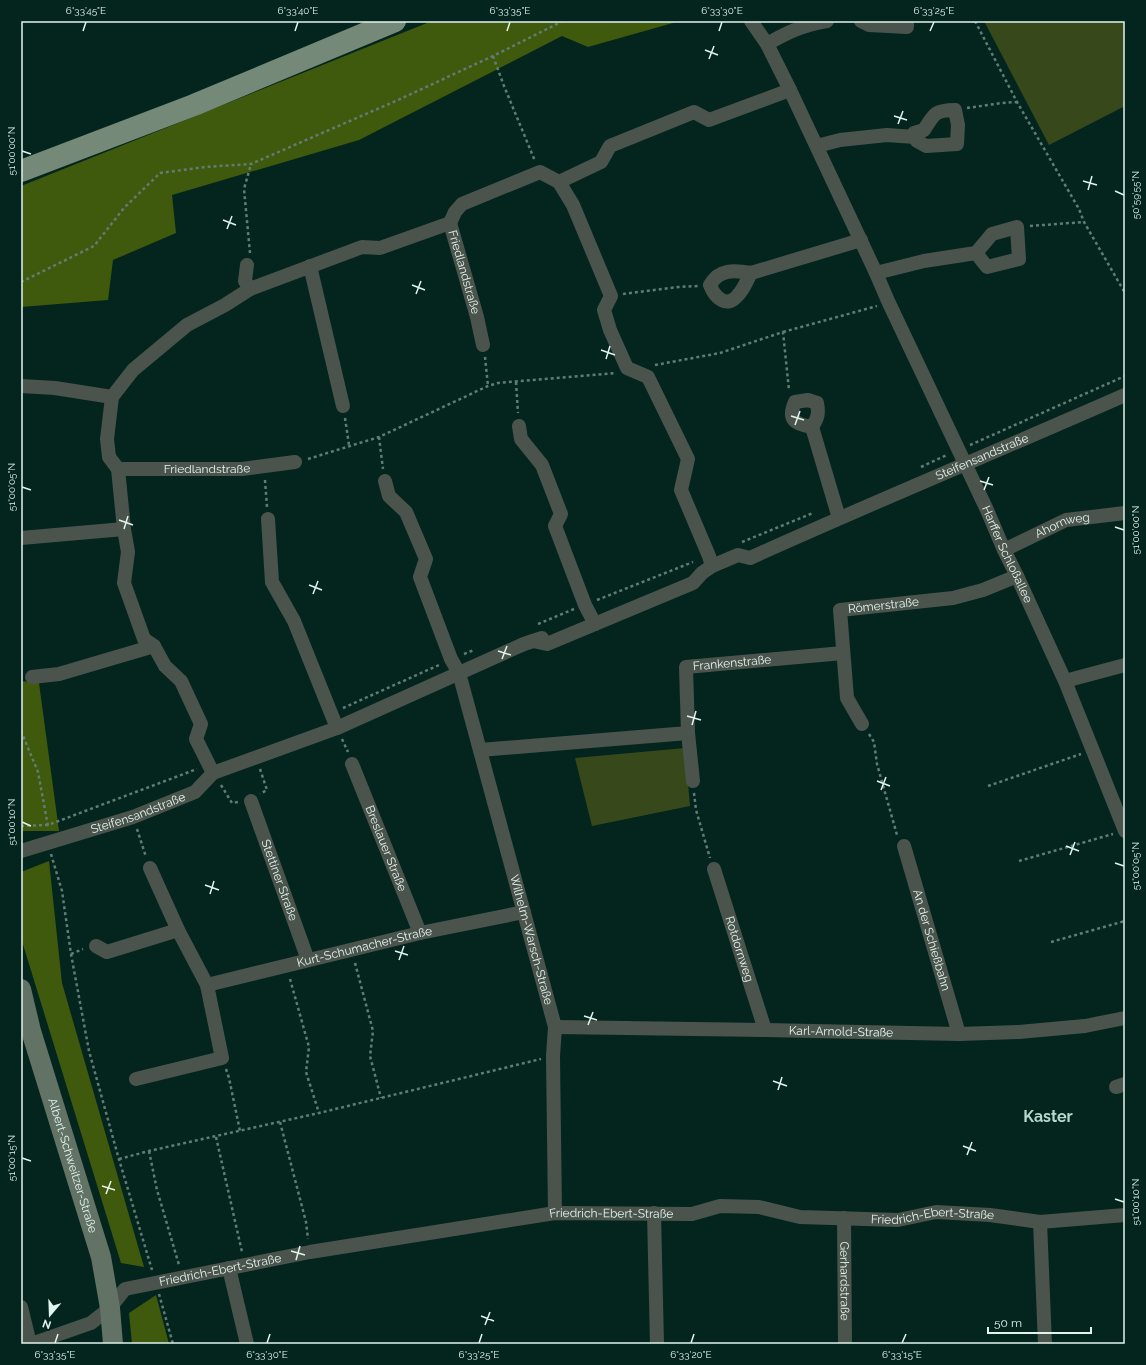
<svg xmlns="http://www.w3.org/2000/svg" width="1146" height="1365" font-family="Raleway,sans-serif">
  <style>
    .green { fill: #37491b }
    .forest { fill: #3f590d }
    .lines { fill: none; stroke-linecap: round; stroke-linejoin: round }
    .path { stroke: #617c75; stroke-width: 2.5; stroke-dasharray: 3 3; stroke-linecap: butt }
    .street { stroke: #4a544c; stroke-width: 14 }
    .secondary { stroke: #627265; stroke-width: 20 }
    .primary { stroke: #748978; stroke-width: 22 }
    .ticks { fill: none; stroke: #e1f3ed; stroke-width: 1.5 }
    .labels { text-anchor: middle; stroke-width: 3; stroke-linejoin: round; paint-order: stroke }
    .street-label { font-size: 12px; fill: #e1f3ed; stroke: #04251e }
    .district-label { font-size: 16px; font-weight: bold; fill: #b4d8cc; stroke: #04251e }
    .neatline { fill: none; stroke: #e1f3ed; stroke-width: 1.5 }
    .ticks-label { font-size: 10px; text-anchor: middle; fill: #e1f3ed }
  </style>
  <rect width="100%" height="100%" fill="#04251e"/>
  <g class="green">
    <path d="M984,21H1125V106L1049,145Z"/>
    <path d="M685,748L690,806L592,826L575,758Z"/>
  </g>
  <g class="forest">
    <path d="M432,21H680L588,47L562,36L359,140L172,195L176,233L113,260L108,300L21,307V186Z"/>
    <path d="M21,681L39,683L59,831H21Z"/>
    <path d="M49,861L62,983L144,1267L121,1263L21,938V872Z"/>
    <path d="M156,1295L169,1344H132L129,1313Z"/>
  </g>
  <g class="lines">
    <g class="path">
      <path d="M975,21L1017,102L1079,209L1084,222L1125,293"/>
      <path d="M493,56L504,86L535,161"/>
      <path d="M967,108L1002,103L1017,102"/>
      <path d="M1030,226L1084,222"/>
      <path d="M250,253L244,189L251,164"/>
      <path d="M21,282L94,246L124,208L160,173L205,167L251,164L398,100L493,56L563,21"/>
      <path d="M623,294L678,287L698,286"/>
      <path d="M783,332L877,306"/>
      <path d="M485,357L488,386"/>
      <path d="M655,365L720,353L783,332L789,390"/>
      <path d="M516,382L518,413"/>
      <path d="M345,418L349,445"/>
      <path d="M379,437L383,469"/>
      <path d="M970,445L1125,376"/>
      <path d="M308,459L379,437L488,386L498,383L615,373"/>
      <path d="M921,467L947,455"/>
      <path d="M265,480L267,507"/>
      <path d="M742,542L813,513"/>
      <path d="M597,600L693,562"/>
      <path d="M538,624L574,609"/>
      <path d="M464,654L474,650"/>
      <path d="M343,708L439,665"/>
      <path d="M21,731L38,772L48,826"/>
      <path d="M869,734L874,742L877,764L897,835"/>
      <path d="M342,739L348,752"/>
      <path d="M260,769L267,790L260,794"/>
      <path d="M221,785L232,803L238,802"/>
      <path d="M988,786L1081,754"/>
      <path d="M694,793L696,810L710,858"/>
      <path d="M21,826L48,825L197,769"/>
      <path d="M137,829L146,857"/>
      <path d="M51,854L62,891L71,954L89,1051L118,1156L152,1270"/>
      <path d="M1019,861L1113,834"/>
      <path d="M1051,942L1125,921"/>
      <path d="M71,954L83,949"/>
      <path d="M355,963L373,1031L370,1056L381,1098"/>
      <path d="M290,979L309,1047L306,1072L319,1113"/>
      <path d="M226,1069L229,1078L240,1131"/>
      <path d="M280,1122L306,1222L308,1239"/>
      <path d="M216,1137L242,1252"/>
      <path d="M149,1151L157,1190L179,1265"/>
      <path d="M119,1159L149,1151L319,1113L541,1059"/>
      <path d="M159,1294L173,1344"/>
    </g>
    <g class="street">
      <path id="s1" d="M751,21L767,44L790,90L876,273L888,301L987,510L1004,550L1017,576L1065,681L1125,831"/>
      <path d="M861,21L869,25L907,27V21"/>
      <path d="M767,44C788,32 803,25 827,21"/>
      <path d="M817,146L840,140L887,135L915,137L917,141L926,146L957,144L958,125L955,110C935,110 934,114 924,130L914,133L915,137"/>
      <path d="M559,182L573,205L611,296L604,310L610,330L627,368L648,377L688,459L681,490L709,556L712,566"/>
      <path id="s2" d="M450,223L477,317L483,345"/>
      <path d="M247,265L245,281L250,289"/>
      <path d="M310,266L343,406"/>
      <path d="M751,273C734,270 719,269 710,285C715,298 727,309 738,295C744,289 747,280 751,273L861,240"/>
      <path d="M876,273L924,261L976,253L987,267L1019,259L1017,227L992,234L976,253"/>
      <path d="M21,386L55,388L112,397"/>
      <path d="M519,426L521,439L542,465L561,514L555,526L585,605L595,624"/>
      <path d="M812,427C818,418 819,413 817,403L808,400L795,402C787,420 795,424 812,427L839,518"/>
      <path id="s3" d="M118,469H242L295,462"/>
      <path id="s4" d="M385,481L389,496L406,512L426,559L420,577L451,659L459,673L555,1027L553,1056L555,1213"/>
      <path d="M268,519L272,582L294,621L337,728"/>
      <path d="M21,538L124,529"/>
      <path id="s5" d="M1004,550L1066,520L1125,513"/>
      <path id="s6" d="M533,641L547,644L693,583L702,573L712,566L738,555L750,558C874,502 1000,450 1125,395"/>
      <path d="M32,677L59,674L154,646"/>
      <path d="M1065,681L1125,665"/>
      <path id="s7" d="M862,724L847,698L840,610L953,598L983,590L1017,576"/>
      <path d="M688,733L693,781"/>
      <path id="s8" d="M480,750L688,733L686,667L843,653"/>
      <path id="s9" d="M352,764L420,933"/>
      <path d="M213,773L196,739L201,724L181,681L165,666L154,646L144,639L124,583L128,552L124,529L118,469L109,457L107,439L112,397L133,370L187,325L225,305L250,289L362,247L380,248L450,223L455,212L462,204L540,172L559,182L601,162L610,146L694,112L709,120L790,90"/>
      <path id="s10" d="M251,801L308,960"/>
      <path id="s11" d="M904,846L959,1034"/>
      <path id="s12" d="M21,851L133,817L195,792L213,773L337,728L524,644L542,638"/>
      <path id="s13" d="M714,869L765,1030"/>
      <path d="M96,946L107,952L178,930"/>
      <path id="s14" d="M207,985L420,933L524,912"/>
      <path id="s15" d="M555,1027L765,1030L959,1034L1019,1032L1085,1026L1125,1018"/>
      <path d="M136,1079L222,1058L207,985L178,930L150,868"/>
      <path d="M1116,1087L1125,1084"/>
      <path d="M654,1213L657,1344"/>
      <path id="s16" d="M844,1218L845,1344"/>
      <path d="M1040,1222L1045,1344"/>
      <path d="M229,1268L247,1344"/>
      <path d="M21,1307L30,1344"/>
      <path id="s17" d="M31,1344L91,1323L110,1308L125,1289L310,1252L555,1213L692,1214L720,1206L759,1207L800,1217L898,1220L936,1212L990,1215L1040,1222L1125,1215"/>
    </g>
    <path class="secondary" id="s18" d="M21,989L31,1031L101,1257L110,1308L113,1344"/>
    <path class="primary" d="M21,171L194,105L395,21"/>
  </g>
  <path class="ticks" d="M83,31L86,22M295,31L298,22M507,31L510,22M719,31L722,22M930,31L934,22M705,50L718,55M709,59L714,46M894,116L907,120M898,124L903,111M22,151L31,154M1083,181L1097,185M1088,190L1092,176M1115,191L1124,195M223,220L236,225M227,229L232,216M412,285L425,290M416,294L421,281M601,350L615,355M606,359L610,346M791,416L804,420M795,425L800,411M980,481L993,485M22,487L31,490M984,490L989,477M119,520L133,525M1115,527L1124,530M124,529L128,516M309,585L322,590M313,594L318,581M498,651L511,655M502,659L507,646M687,716L701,720M692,725L696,711M877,781L890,786M881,790L886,777M22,822L31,826M1066,846L1079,851M1070,855L1075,842M1115,863L1124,866M205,885L219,890M210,894L214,881M395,951L408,955M399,960L404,946M584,1016L597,1020M588,1025L593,1012M773,1081L787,1086M778,1090L782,1077M963,1146L976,1151M967,1155L972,1142M22,1158L31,1161M102,1186L115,1190M106,1194L111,1181M1115,1199L1124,1202M291,1251L305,1255M296,1260L300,1246M481,1316L494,1321M485,1325L490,1312M55,1343L58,1334M267,1343L270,1334M479,1343L482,1334M691,1343L694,1334M902,1343L906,1334"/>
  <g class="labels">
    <g class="street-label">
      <text dy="4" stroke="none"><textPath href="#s2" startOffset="51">Friedlandstraße</textPath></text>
      <text dy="4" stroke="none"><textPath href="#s6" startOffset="492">Steifensandstraße</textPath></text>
      <text dy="4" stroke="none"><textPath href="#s3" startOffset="89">Friedlandstraße</textPath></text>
      <text dy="4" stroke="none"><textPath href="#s5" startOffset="64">Ahornweg</textPath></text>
      <text dy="4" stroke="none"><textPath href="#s1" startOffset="592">Harffer Schloßallee</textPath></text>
      <text dy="4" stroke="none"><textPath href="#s7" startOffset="162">Römerstraße</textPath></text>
      <text dy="4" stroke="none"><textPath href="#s8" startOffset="321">Frankenstraße</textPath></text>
      <text dy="4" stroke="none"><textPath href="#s12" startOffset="123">Steifensandstraße</textPath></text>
      <text dy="4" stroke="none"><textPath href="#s9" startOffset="91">Breslauer Straße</textPath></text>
      <text dy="4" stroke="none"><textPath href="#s10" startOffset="84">Stettiner Straße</textPath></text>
      <text dy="4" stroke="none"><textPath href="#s4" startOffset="489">Wilhelm-Warsch-Straße</textPath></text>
      <text dy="4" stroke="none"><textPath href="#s11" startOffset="98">An der Schießbahn</textPath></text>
      <text dy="4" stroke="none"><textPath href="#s14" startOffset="162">Kurt-Schumacher-Straße</textPath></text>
      <text dy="4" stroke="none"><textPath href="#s13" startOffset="84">Rotdornweg</textPath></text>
      <text dy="4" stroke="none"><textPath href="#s15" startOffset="286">Karl-Arnold-Straße</textPath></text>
      <text dy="4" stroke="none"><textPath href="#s18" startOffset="184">Albert-Schweitzer-Straße</textPath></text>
      <text dy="4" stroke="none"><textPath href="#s17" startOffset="605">Friedrich-Ebert-Straße</textPath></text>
      <text dy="4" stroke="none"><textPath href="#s17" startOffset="929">Friedrich-Ebert-Straße</textPath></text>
      <text dy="4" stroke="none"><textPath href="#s17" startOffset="209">Friedrich-Ebert-Straße</textPath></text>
      <text dy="4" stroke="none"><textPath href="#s16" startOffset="63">Gerhardstraße</textPath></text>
    </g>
    <g class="district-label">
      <text x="1048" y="1122">Kaster</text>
    </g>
  </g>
  <rect width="1146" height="1365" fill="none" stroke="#04251e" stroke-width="44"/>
  <g transform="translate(50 1315) rotate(199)" stroke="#04251e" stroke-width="3" paint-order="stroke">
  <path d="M0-3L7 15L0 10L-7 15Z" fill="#e1f3ed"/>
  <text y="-6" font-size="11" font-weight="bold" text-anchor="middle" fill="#e1f3ed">N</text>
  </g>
  <path d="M988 1327v6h103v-6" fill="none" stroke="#e1f3ed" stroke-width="2"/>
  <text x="994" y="1327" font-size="12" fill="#e1f3ed" stroke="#04251e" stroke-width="3" paint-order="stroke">50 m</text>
  <rect x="22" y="22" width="1102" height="1321" class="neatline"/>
  <g class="ticks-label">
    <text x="86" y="14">6°33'45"E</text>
    <text x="298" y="14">6°33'40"E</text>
    <text x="510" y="14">6°33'35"E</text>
    <text x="722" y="14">6°33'30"E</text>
    <text x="934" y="14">6°33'25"E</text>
    <text transform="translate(11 151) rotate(-90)" y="4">51°00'00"N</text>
    <text transform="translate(1135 195) rotate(-90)" y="4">50°59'55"N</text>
    <text transform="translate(11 487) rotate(-90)" y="4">51°00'05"N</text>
    <text transform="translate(1135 530) rotate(-90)" y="4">51°00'00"N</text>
    <text transform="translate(11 822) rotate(-90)" y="4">51°00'10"N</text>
    <text transform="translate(1135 866) rotate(-90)" y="4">51°00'05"N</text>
    <text transform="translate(11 1158) rotate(-90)" y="4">51°00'15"N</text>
    <text transform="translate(1135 1202) rotate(-90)" y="4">51°00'10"N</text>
    <text x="55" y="1358">6°33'35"E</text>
    <text x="267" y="1358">6°33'30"E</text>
    <text x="479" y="1358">6°33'25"E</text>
    <text x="691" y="1358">6°33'20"E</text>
    <text x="902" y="1358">6°33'15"E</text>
  </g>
</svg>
